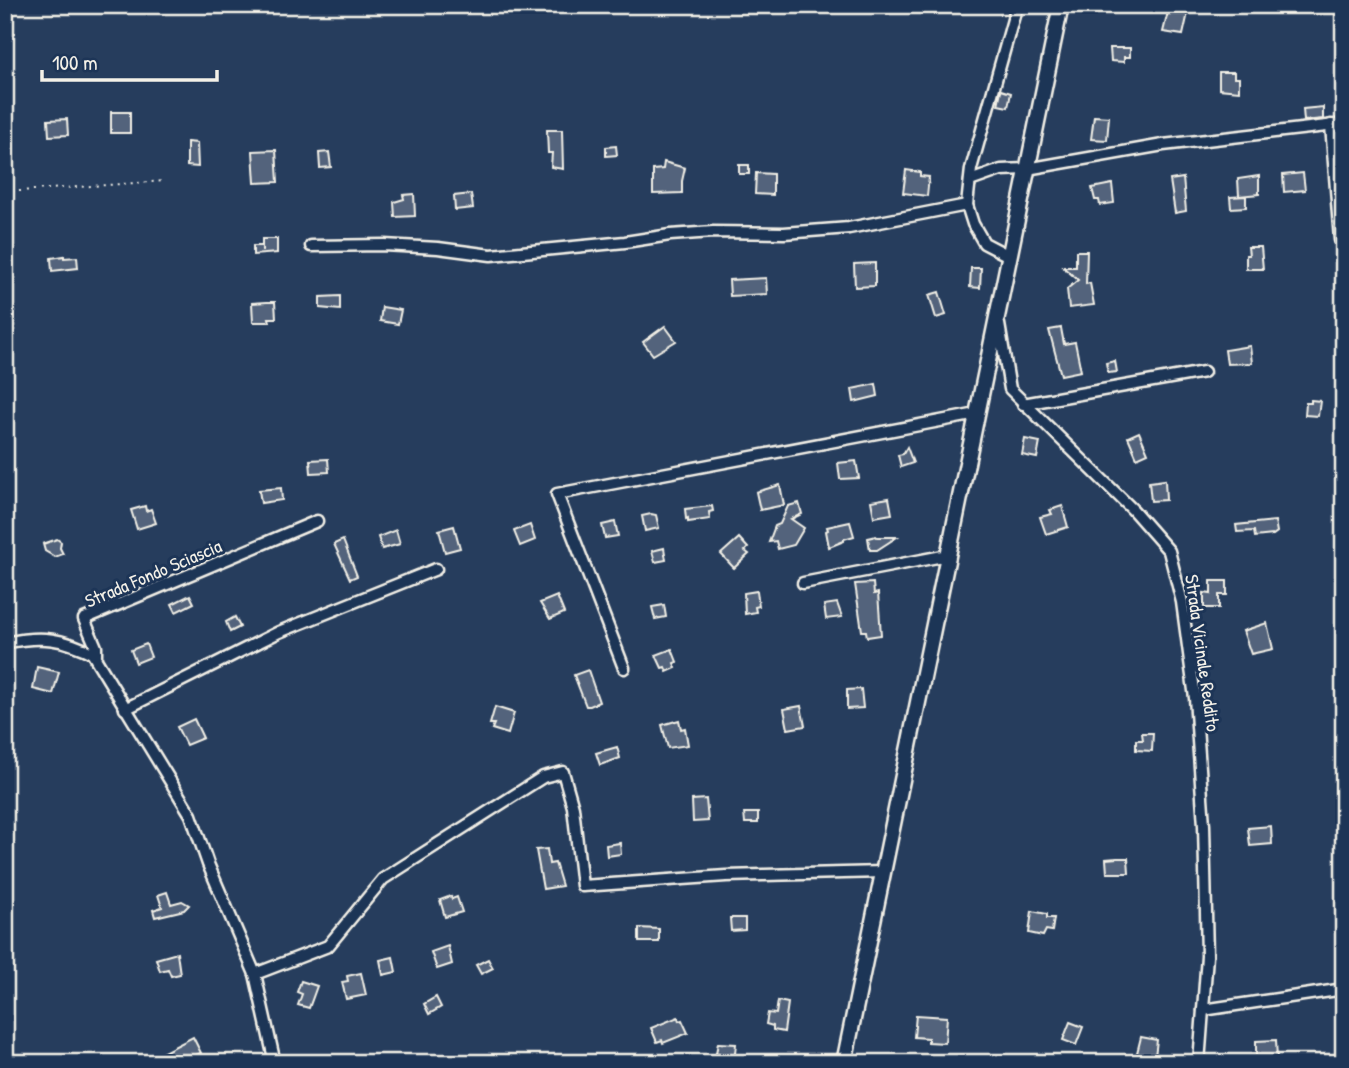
<svg xmlns="http://www.w3.org/2000/svg" width="1349" height="1068" font-family="'Patrick Hand',sans-serif">
  <style>
    .building { fill: #52647b; stroke: #f4f1e8; stroke-width: 2 }
    .lines { fill: none; stroke-linecap: round; stroke-linejoin: round }
    .minor-casing { stroke: #f4f1e8; stroke-width: 15 }
    .secondary-casing { stroke: #f4f1e8; stroke-width: 19 }
    .path { stroke: #f4f1e8; stroke-width: 2; stroke-dasharray: 2 5; stroke-linecap: butt }
    .minor { stroke: #1d3557; stroke-width: 10 }
    .secondary { stroke: #1d3557; stroke-width: 14 }
    .labels { text-anchor: middle; stroke-width: 6; stroke-linejoin: round; paint-order: stroke }
    .street-label { font-size: 19px; fill: #f4f1e8; stroke: #1d3557 }
  </style>
  <rect width="100%" height="100%" fill="#263d5d"/>
  <filter id="ink" filterUnits="userSpaceOnUse"><feTurbulence type="fractalNoise" baseFrequency=".0143" numOctaves="2"/><feDisplacementMap in="SourceGraphic" scale="14" xChannelSelector="R" yChannelSelector="G"/><feConvolveMatrix kernelMatrix="1 2 1 2 8 2 1 2 1" color-interpolation-filters="sRGB"/></filter>
  <g filter="url(#ink)">
    <g class="building">
      <path d="M1169,8L1188,13L1183,35L1163,32Z"/>
      <path d="M1110,48H1130V57H1124V62L1111,61Z"/>
      <path d="M1219,72H1234V78H1239V91L1219,89Z"/>
      <path d="M1001,90L1011,93L1008,107L998,105Z"/>
      <path d="M1323,107V119L1304,121L1303,109Z"/>
      <rect x="111" y="112" width="19" height="21"/>
      <path d="M1094,116L1109,117L1107,140L1091,139Z"/>
      <path d="M67,119L68,135L49,136L48,120Z"/>
      <path d="M547,130H562L563,169L551,167L552,153H548Z"/>
      <path d="M187,142L197,143L198,167L187,166Z"/>
      <path d="M616,146L617,155L606,156V147Z"/>
      <path d="M276,150L278,182L255,183L253,151Z"/>
      <path d="M329,152L331,167L320,168L319,153Z"/>
      <path d="M664,162L685,168L682,181V193L653,194V170L663,169Z"/>
      <rect x="739" y="165" width="10" height="9"/>
      <path d="M906,170L920,172V176L929,177L927,196L903,193Z"/>
      <path d="M756,173L773,174V195L755,194Z"/>
      <path d="M1303,173L1305,190L1284,192L1283,175Z"/>
      <path d="M1259,176V194L1239,196L1238,179Z"/>
      <path d="M1183,178L1186,211L1175,213L1170,180Z"/>
      <path d="M1112,184L1114,203L1100,205L1099,200H1095L1092,188Z"/>
      <path d="M414,194L415,216L395,217L394,202L404,199L403,195Z"/>
      <path d="M471,194L473,208L455,210L454,196Z"/>
      <path d="M1246,196V207L1231,208L1230,197Z"/>
      <path d="M262,239H277V253L253,255V246H262V252Z"/>
      <path d="M1248,247H1261L1263,269H1246V255H1249Z"/>
      <path d="M1076,251H1087L1086,284L1090,283L1094,305L1069,308L1067,289L1078,280L1063,267H1076Z"/>
      <path d="M64,256V258L77,257L78,268L52,271L51,258Z"/>
      <path d="M875,263V286L855,287L854,264Z"/>
      <path d="M971,268H981L980,288L970,287Z"/>
      <path d="M766,278L767,294L730,296L729,280Z"/>
      <path d="M939,292L946,315L936,318L929,295Z"/>
      <path d="M340,296V310L320,308V297Z"/>
      <path d="M267,302H275L276,318H269L270,322H253L252,303Z"/>
      <path d="M382,307L401,310L398,324L380,321Z"/>
      <path d="M665,326L676,341L653,355L643,342Z"/>
      <path d="M1061,328L1064,344L1075,342L1081,371L1061,375L1049,330Z"/>
      <path d="M1250,346L1252,363L1227,364L1225,350Z"/>
      <path d="M1115,361L1117,372L1108,373L1106,363Z"/>
      <path d="M876,384L878,396L854,402L852,389Z"/>
      <path d="M1311,400L1320,401L1318,416L1305,415L1306,403H1311Z"/>
      <path d="M1139,432L1148,453L1137,458L1128,437Z"/>
      <path d="M1025,439L1040,442L1037,458L1022,455Z"/>
      <path d="M907,447L913,463L901,467L898,455L903,454Z"/>
      <path d="M328,459L329,472L311,473L310,460Z"/>
      <path d="M856,461L859,478L840,479L838,463Z"/>
      <path d="M1165,480L1166,500L1151,501L1149,482Z"/>
      <path d="M780,485L784,505L760,510L756,492Z"/>
      <path d="M281,488L282,500L261,503L259,490Z"/>
      <path d="M889,498L892,514L874,517L871,501Z"/>
      <path d="M799,503L802,514L791,519L804,528L794,545L778,549L776,541L769,542L775,526L780,524L788,506Z"/>
      <path d="M145,506L146,511L151,509L156,523L137,529L131,510Z"/>
      <path d="M712,506L713,511L709,512L710,519L688,522V518L686,519L685,509Z"/>
      <path d="M1062,506L1068,527L1046,534L1040,517L1052,514L1050,510Z"/>
      <path d="M651,514L656,515L659,528L645,531L642,516Z"/>
      <path d="M1275,521L1277,532L1273,535L1255,537L1254,531L1237,532L1236,525Z"/>
      <path d="M615,522L618,536L605,538L602,525Z"/>
      <path d="M850,522L854,536L844,539V541L829,547L826,531L828,530L827,527Z"/>
      <path d="M530,525L535,540L520,546L514,531Z"/>
      <path d="M454,526L460,548L445,552L439,530Z"/>
      <path d="M396,530L400,544L382,549L378,537Z"/>
      <path d="M876,536L877,537H897L877,550H870L868,538Z"/>
      <path d="M739,538L748,548L745,551L749,554L734,568L721,554Z"/>
      <path d="M57,539L61,542L60,548L63,554L55,557L45,551L43,544Z"/>
      <path d="M343,540L357,576L350,579L334,544Z"/>
      <path d="M664,548L666,560L655,562L652,551Z"/>
      <path d="M1211,581H1227V595H1219V608H1204V593L1211,594Z"/>
      <path d="M873,583L874,594L878,593L881,635L867,637L866,631H862L855,584Z"/>
      <path d="M757,591L759,606L755,607L756,612L745,614L744,593Z"/>
      <path d="M190,595L194,603L176,612L172,604Z"/>
      <path d="M557,596L564,613L550,619L540,603Z"/>
      <path d="M837,603L842,617L826,619L824,605Z"/>
      <path d="M664,605L666,617L655,619L652,607Z"/>
      <path d="M235,617L240,627L230,632L226,622Z"/>
      <path d="M1267,623L1273,649L1251,654L1243,631Z"/>
      <path d="M146,644L151,657L136,663L131,650Z"/>
      <path d="M672,649L677,662L674,663L676,668L667,672L665,667L662,668L656,655Z"/>
      <path d="M37,667L59,672L53,694L33,689Z"/>
      <path d="M588,670L599,702L590,706H586L574,675Z"/>
      <path d="M861,689L863,708L847,709V690Z"/>
      <path d="M801,706L805,726L788,729L784,709Z"/>
      <path d="M495,707L514,713L508,734L492,729L494,724H490Z"/>
      <path d="M194,719L203,738L186,745L177,727Z"/>
      <path d="M679,720L681,729L685,728L688,745L668,748L662,725Z"/>
      <path d="M1142,733H1153L1152,751L1136,750V740H1143Z"/>
      <path d="M617,747L620,758L600,765L596,753Z"/>
      <path d="M706,799L708,821L693,822L692,800Z"/>
      <path d="M744,813H758V823H745Z"/>
      <path d="M1271,826L1272,844L1250,846L1248,828Z"/>
      <path d="M620,843L621,854L607,856L606,845Z"/>
      <path d="M547,849L549,864L555,863L562,886L543,889L536,850Z"/>
      <path d="M1117,858H1128L1129,873H1107L1106,859Z"/>
      <path d="M167,892L171,904L182,901L189,905L184,910L155,917L153,910L162,907L158,895Z"/>
      <path d="M451,896L452,899L457,897L462,912L445,917L440,900Z"/>
      <path d="M1032,911L1047,914V918H1054L1052,931L1046,930L1043,936L1029,933Z"/>
      <path d="M730,918H745V930L731,931Z"/>
      <path d="M639,928L659,929V942H639Z"/>
      <path d="M448,946L452,964L437,969L431,952Z"/>
      <path d="M177,953L180,974L171,976L168,969L160,971L156,959Z"/>
      <path d="M393,957L396,972L383,975L380,960Z"/>
      <path d="M488,959L493,968L481,974L476,965Z"/>
      <path d="M361,973L366,995L346,999L342,982L348,981L347,976Z"/>
      <path d="M301,981L317,986L309,1008L298,1005L302,994L297,992Z"/>
      <path d="M436,997L441,1007L429,1014L424,1004Z"/>
      <path d="M778,1001L788,1003L784,1032L773,1030V1026L766,1024L768,1013L776,1014Z"/>
      <path d="M916,1015L947,1017L945,1043L928,1042V1038L914,1037Z"/>
      <path d="M678,1017L679,1021L682,1020L688,1033L663,1043L662,1040L657,1042L651,1028Z"/>
      <path d="M1070,1022L1083,1027L1076,1045L1063,1040Z"/>
      <path d="M193,1037L201,1053L187,1059L189,1063H165L160,1054Z"/>
      <path d="M1141,1037L1157,1040L1155,1056L1146,1054V1059L1136,1057Z"/>
      <path d="M1276,1040L1277,1059H1268V1063H1256V1041Z"/>
      <path d="M718,1043L736,1044L734,1063H720L721,1054L716,1053Z"/>
    </g>
    <g class="lines">
      <g class="minor-casing">
        <g id="minor">
          <path d="M1331,125L1340,240H1344"/>
          <path d="M970,181L1001,170L1027,169L1163,145L1344,124"/>
          <path d="M311,246L384,245L438,248L491,255L625,242L670,235L713,232L784,233L849,228L967,205"/>
          <path d="M1009,256L984,243L973,224L967,205L971,169L1017,5"/>
          <path d="M999,324L1010,389L1133,510L1169,551L1182,602L1195,698L1204,825L1207,956L1199,1063"/>
          <path d="M1023,404L1204,372"/>
          <path d="M803,583L948,555"/>
          <path d="M5,643C42,635 63,638 96,655V647L84,619L317,521"/>
          <path d="M92,653L191,815L208,864L255,974"/>
          <path d="M624,668L557,494L977,414"/>
          <path d="M125,709L279,632L436,569"/>
          <path d="M1203,1010L1344,989"/>
          <path d="M275,1063L255,974L328,946L383,879L543,777L563,772L573,807L582,886L726,876L883,872"/>
        </g>
      </g>
      <g class="secondary-casing">
        <path id="secondary" d="M844,1063L1061,5"/>
      </g>
      <path class="path" d="M5,192L165,181"/>
      <use href="#minor" class="minor"/>
      <use href="#secondary" class="secondary"/>
    </g>
  </g>
  <g class="labels">
    <g class="street-label">
      <text transform="translate(153 573) rotate(-23)" y="7">Strada Fondo Sciascia</text>
      <text transform="translate(1203 653) rotate(82)" y="7">Strada Vicinale Reddito</text>
    </g>
  </g>
  <rect width="1349" height="1068" fill="none" stroke="#1d3557" stroke-width="28"/>
  <rect x="14" y="14" width="1321" height="1040" fill="none" stroke="#f4f1e8" stroke-width="2.5" filter="url(#ink)"/>
  <path d="M42 70v10h175v-10" fill="none" stroke="#f4f1e8" stroke-width="3.5"/>
  <text x="52" y="70" font-size="21" fill="#f4f1e8" stroke="#1d3557" stroke-width="5" paint-order="stroke">100 m</text>
</svg>
